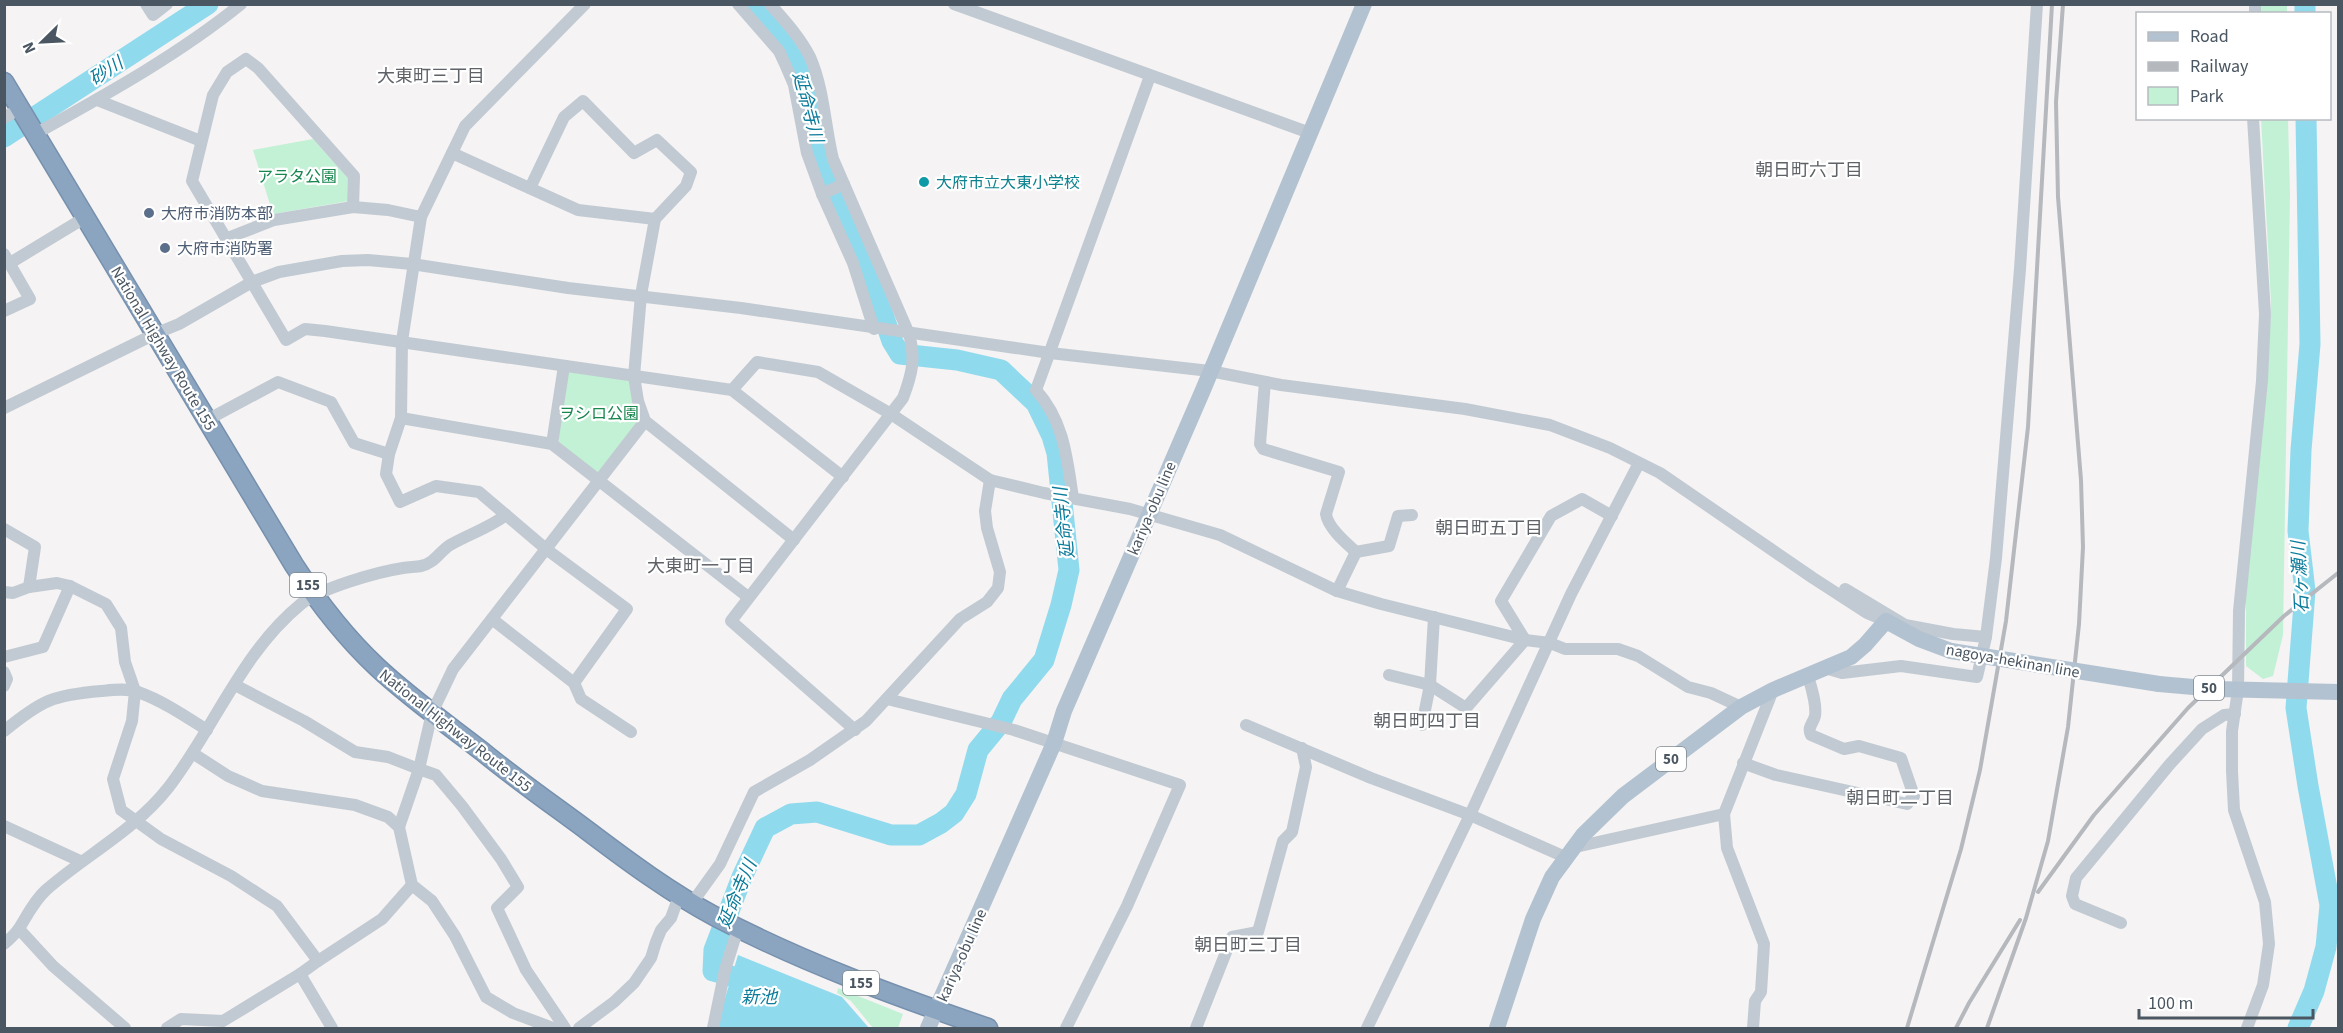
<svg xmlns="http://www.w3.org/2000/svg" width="2343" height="1033" font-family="'Source Sans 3','Noto Sans JP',sans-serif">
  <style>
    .green { fill: #c3f1d5 }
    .water { fill: #90daee }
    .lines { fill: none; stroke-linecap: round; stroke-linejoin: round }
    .river { stroke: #90daee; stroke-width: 21 }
    .highway-casing { stroke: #7690ad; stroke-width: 21 }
    .minor { stroke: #c1cad2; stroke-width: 12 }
    .major { stroke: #b3c2d1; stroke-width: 16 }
    .highway { stroke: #8ba5c1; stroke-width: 18 }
    .rail { stroke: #b5b8bd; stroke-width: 4 }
    .major-bridge { stroke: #b3c2d1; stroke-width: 16 }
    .culture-dot { fill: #0f9aa8; stroke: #fff; stroke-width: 2 }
    .service-dot { fill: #5c6f8a; stroke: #fff; stroke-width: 2 }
    .labels { text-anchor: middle; stroke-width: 4.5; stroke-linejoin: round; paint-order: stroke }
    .shield { fill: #fff; stroke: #808990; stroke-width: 1.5 }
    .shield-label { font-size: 15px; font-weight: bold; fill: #4a5661 }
    .park-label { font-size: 16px; fill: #17864f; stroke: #fff }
    .culture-label { font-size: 16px; fill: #0d838f; stroke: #fff; text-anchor: start }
    .service-label { font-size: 16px; fill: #4e5e75; stroke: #fff; text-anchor: start }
    .street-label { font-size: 16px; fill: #4a5661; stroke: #fff }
    .water-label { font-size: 18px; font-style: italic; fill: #0c7c9b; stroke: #fff }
    .neighbourhood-label { font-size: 18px; fill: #5f6368; stroke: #fff }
  </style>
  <rect width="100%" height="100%" fill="#f5f3f3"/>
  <g class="green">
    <path d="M2261,5H2287V13L2260,14Z"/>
    <path d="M2261,119H2288L2290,193L2283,635L2273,676L2263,679L2246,666V585L2267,388L2271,302Z"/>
    <path d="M313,139L348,178L349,201L273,214L253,150Z"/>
    <path d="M567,370L631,381L641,420L597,474L558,441Z"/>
    <path d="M838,988L903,1014L898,1028H873L851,1001L837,993Z"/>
  </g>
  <path class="water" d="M738,955L842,997L869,1028H716Z"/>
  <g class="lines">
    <g class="river">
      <path d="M2305,4V14"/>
      <path d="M4,137L208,4"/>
      <path d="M731,976L713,971L714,950L742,877L765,828L791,814L817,812L891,835H919L941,823L954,813L966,794L978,750L1001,722L1012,699L1044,660L1061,605L1069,570L1057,453L1052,436L1036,403L1001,370L957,360L900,354L892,341L863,256L824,172L808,93L789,46L754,4"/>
      <path d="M2298,1028L2314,991L2326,947L2330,905L2308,786L2296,708L2305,591L2298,531L2301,450L2310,344L2306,118"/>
    </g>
    <g class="highway-casing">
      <path id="highway" d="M4,82L294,565C318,602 345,637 377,667C410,698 447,724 483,752C517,780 553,805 588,831C629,862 671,893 716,917C804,963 895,996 988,1028"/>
    </g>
    <g class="minor">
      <path d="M146,4L153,15L167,4"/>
      <path d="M738,4L779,51L785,64L794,85L807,153L822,194L853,263L874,329"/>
      <path d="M770,4C785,21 800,37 810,57C824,89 825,126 833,159L909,334C916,359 912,374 903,398L731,621L855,730"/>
      <path d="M954,4L1310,133"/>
      <path d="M2255,14V4"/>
      <path d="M97,100L201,141"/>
      <path d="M4,118L20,108"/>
      <path d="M35,134C105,95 178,55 241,4"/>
      <path d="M452,153L578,210L655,219"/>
      <path d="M530,188L564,117L583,101L634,153L657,140L691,172L686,186L655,219L641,295L634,376L638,401L645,421L794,540"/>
      <path d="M822,194L844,184"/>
      <path d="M353,207L354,176L258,68L246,59L227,72L213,95L192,181L286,340L305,329L325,331L732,390L843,477"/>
      <path d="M421,217L402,341L401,418L389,454L386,474L400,502L436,486L479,492L546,549L627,609L574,683"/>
      <path d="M225,239L274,220L353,207L388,210L421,217L465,126L585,4"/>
      <path d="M4,254L30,299L4,311"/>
      <path d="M10,263L86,217"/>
      <path d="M1265,382L1260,444L1263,449L1339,472L1326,514C1328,528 1346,543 1356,552"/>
      <path d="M732,390L757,362L818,372L891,414L990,480L1044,493L1130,509L1220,535L1337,591L1381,604L1525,640L1550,643L1565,649H1618L1638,656L1688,687L1711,693L1741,707"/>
      <path d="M4,408L157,333L179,324L252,282L279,272L342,261L368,260L412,264L568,288L741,308L1050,353L1210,371L1281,385L1465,409L1550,425L1610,448L1660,473L1813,578L1867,613L1886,621"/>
      <path d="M401,418L552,444L748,597"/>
      <path d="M207,420L278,382L331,402L354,443L389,454"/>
      <path d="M552,444L564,366"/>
      <path d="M1073,498C1067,458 1064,421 1036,390L1150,76"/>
      <path d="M4,529L35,547L29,587"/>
      <path d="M1845,589L1905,625L1953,634L1986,637"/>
      <path d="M1337,591L1356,552L1389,546L1398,516L1412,515"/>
      <path d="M4,592L13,593L29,587L57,583L70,586L106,604L121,628L125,662L135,691L132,721L113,779L121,810L161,839L231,876L277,906L318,961L300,974L332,1028"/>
      <path d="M492,619L574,683L581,699L631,732"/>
      <path d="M4,657L43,647L70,586"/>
      <path d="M1825,668L1842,673L1901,666L1977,677L1986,637L1996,558L2020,269L2037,4"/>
      <path d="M4,672L7,679L4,686"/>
      <path d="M1389,675L1430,685L1466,708L1525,640L1501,601L1551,516L1582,499L1612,516"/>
      <path d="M235,685L304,721L355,752L388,757L419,769L399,827"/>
      <path d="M887,699L1014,730L1180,785L1127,906L1066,1028"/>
      <path d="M1246,725L1371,778L1470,815L1565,857"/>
      <path d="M1422,725L1430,685L1434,617"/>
      <path d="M4,731C42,700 53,695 101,691C112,690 127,688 138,692C163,701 185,716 207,730"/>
      <path d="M194,754L228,776L262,791L355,805L388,817L399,827L412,885L432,901L455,936L486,997L513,1013L553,1028"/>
      <path d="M1743,763L1776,775L1907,804L1914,796L1901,758L1859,746L1844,749L1811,735C1807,727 1813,724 1815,716C1817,704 1811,687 1808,676"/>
      <path d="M4,826L80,861"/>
      <path d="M1571,848L1724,814"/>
      <path d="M692,903L720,864L754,792L810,760L866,721L960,619L987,602L998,588L1000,572L987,528L985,511L990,480"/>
      <path d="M2121,923L2075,904L2072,896L2076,878L2170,764L2202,729L2224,715L2235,714"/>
      <path d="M19,929L53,966L125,1028"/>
      <path d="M4,944C10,939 16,933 20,927C28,914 34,901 46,890C86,855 135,830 168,788C214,729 241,653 301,604C321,588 377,572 403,568C409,567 416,567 421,566C435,563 439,552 450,545C469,534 489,528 506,515"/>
      <path d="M318,961L382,919L412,885"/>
      <path d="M167,1028L181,1019L223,1021L300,974"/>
      <path d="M565,1028L526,970L497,908L518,887L501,859L462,806L436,775L419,769L432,713L453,669L645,421"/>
      <path d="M579,1028L614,1002L634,983L651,958L656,942L661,930L671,918L679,896"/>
      <path d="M713,1028L725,970L738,928"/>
      <path d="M1196,1028L1232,937L1258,932L1283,841L1292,832L1306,767L1302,748"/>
      <path d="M1367,1028L1470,815L1571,594L1639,463"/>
      <path d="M1753,1028L1755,1001L1761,992L1764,944L1727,848L1724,814L1773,690"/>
      <path d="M2247,1028L2263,985L2269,944L2265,902L2234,810L2232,771V731L2238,690L2239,611L2262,381L2265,314L2253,118"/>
    </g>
    <g class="major">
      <path d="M2159,684L2216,689L2338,692"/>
      <path d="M928,1028L1054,743L1064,711L1203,390L1364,4"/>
      <path d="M1497,1028L1533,919L1552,877L1583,835L1623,796L1741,707L1773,690L1851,657L1865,645L1886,621L1919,639L1951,651"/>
    </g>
    <use href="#highway" class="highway"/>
    <g class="rail">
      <path d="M2038,892L2094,815L2188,708L2284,616L2338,573"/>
      <path d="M1907,1028L1961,849L1980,770L2006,621L2028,427L2052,4"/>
      <path d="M1956,1028L1969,1003L2020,920"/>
      <path d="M1987,1028L2026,918L2048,841L2068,727L2079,624L2083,547L2081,480L2058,197L2056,102L2063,4"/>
    </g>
    <path class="major-bridge" d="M1951,651L2159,684"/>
  </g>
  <circle class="culture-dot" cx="924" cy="182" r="6"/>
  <g class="service-dot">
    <circle cx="149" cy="213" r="6"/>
    <circle cx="165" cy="248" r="6"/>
  </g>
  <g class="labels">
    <g class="shield">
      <rect x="290" y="573" width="36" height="24" rx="4.5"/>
      <rect x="2194" y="676" width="30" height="24" rx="4.5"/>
      <rect x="1656" y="747" width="30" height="24" rx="4.5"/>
      <rect x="843" y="971" width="36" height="24" rx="4.5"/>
    </g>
    <g class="shield-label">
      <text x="308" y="590">155</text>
      <text x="2209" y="693">50</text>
      <text x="1671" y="764">50</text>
      <text x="861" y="988">155</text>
    </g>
    <g class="park-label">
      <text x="297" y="182">アラタ公園</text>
      <text x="599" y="419">ヲシロ公園</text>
    </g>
    <g class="culture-label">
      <text x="936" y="188">大府市立大東小学校</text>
    </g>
    <g class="service-label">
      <text x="161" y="219">大府市消防本部</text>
      <text x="177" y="254">大府市消防署</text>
    </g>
    <g class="street-label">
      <text transform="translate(164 348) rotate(59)" y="6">National Highway Route 155</text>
      <text transform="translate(1151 508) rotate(-67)" y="6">kariya-obu line</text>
      <text transform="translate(2013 660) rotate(10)" y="6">nagoya-hekinan line</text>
      <text transform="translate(456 730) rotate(38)" y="6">National Highway Route 155</text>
      <text transform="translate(961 955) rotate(-66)" y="6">kariya-obu line</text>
    </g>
    <g class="water-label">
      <text transform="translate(106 71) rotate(-33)" y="6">砂川</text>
      <text transform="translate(808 107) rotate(75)" y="6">延命寺川</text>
      <text transform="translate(1064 523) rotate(-96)" y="6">延命寺川</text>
      <text transform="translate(2300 577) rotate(-93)" y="6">石ヶ瀬川</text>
      <text transform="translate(737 894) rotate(-67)" y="6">延命寺川</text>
      <text x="759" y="1003">新池</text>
    </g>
    <g class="neighbourhood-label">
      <text x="431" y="82">大東町三丁目</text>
      <text x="1809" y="176">朝日町六丁目</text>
      <text x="1489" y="534">朝日町五丁目</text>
      <text x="701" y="572">大東町一丁目</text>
      <text x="1427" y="727">朝日町四丁目</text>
      <text x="1900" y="804">朝日町二丁目</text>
      <text x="1248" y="951">朝日町三丁目</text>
    </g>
  </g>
  <rect width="2343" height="1033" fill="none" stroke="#4a5661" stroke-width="12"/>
  <rect x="2136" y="12" width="195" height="108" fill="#ffffff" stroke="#b7bbc0" stroke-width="1.5"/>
  <rect x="2148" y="32" width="30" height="9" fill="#b3c2d1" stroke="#b7bbc0" stroke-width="1.5"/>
  <text x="2190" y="42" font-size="18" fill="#4a5661">Road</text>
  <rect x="2148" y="62" width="30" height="9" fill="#b5b8bd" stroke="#b7bbc0" stroke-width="1.5"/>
  <text x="2190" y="72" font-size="18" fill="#4a5661">Railway</text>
  <rect x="2148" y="87" width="30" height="18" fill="#c3f1d5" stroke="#b7bbc0" stroke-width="1.5"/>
  <text x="2190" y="102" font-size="18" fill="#4a5661">Park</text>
  <g transform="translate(42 42) rotate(246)" stroke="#ffffff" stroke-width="4.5" paint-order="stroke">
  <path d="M0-4.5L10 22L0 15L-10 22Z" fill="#4a5661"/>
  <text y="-9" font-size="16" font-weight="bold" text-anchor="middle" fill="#4a5661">N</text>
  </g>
  <path d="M2139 1009v9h174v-9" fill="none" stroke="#4a5661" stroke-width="3"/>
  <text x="2148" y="1009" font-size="18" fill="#4a5661" stroke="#ffffff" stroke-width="4.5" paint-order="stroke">100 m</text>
</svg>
